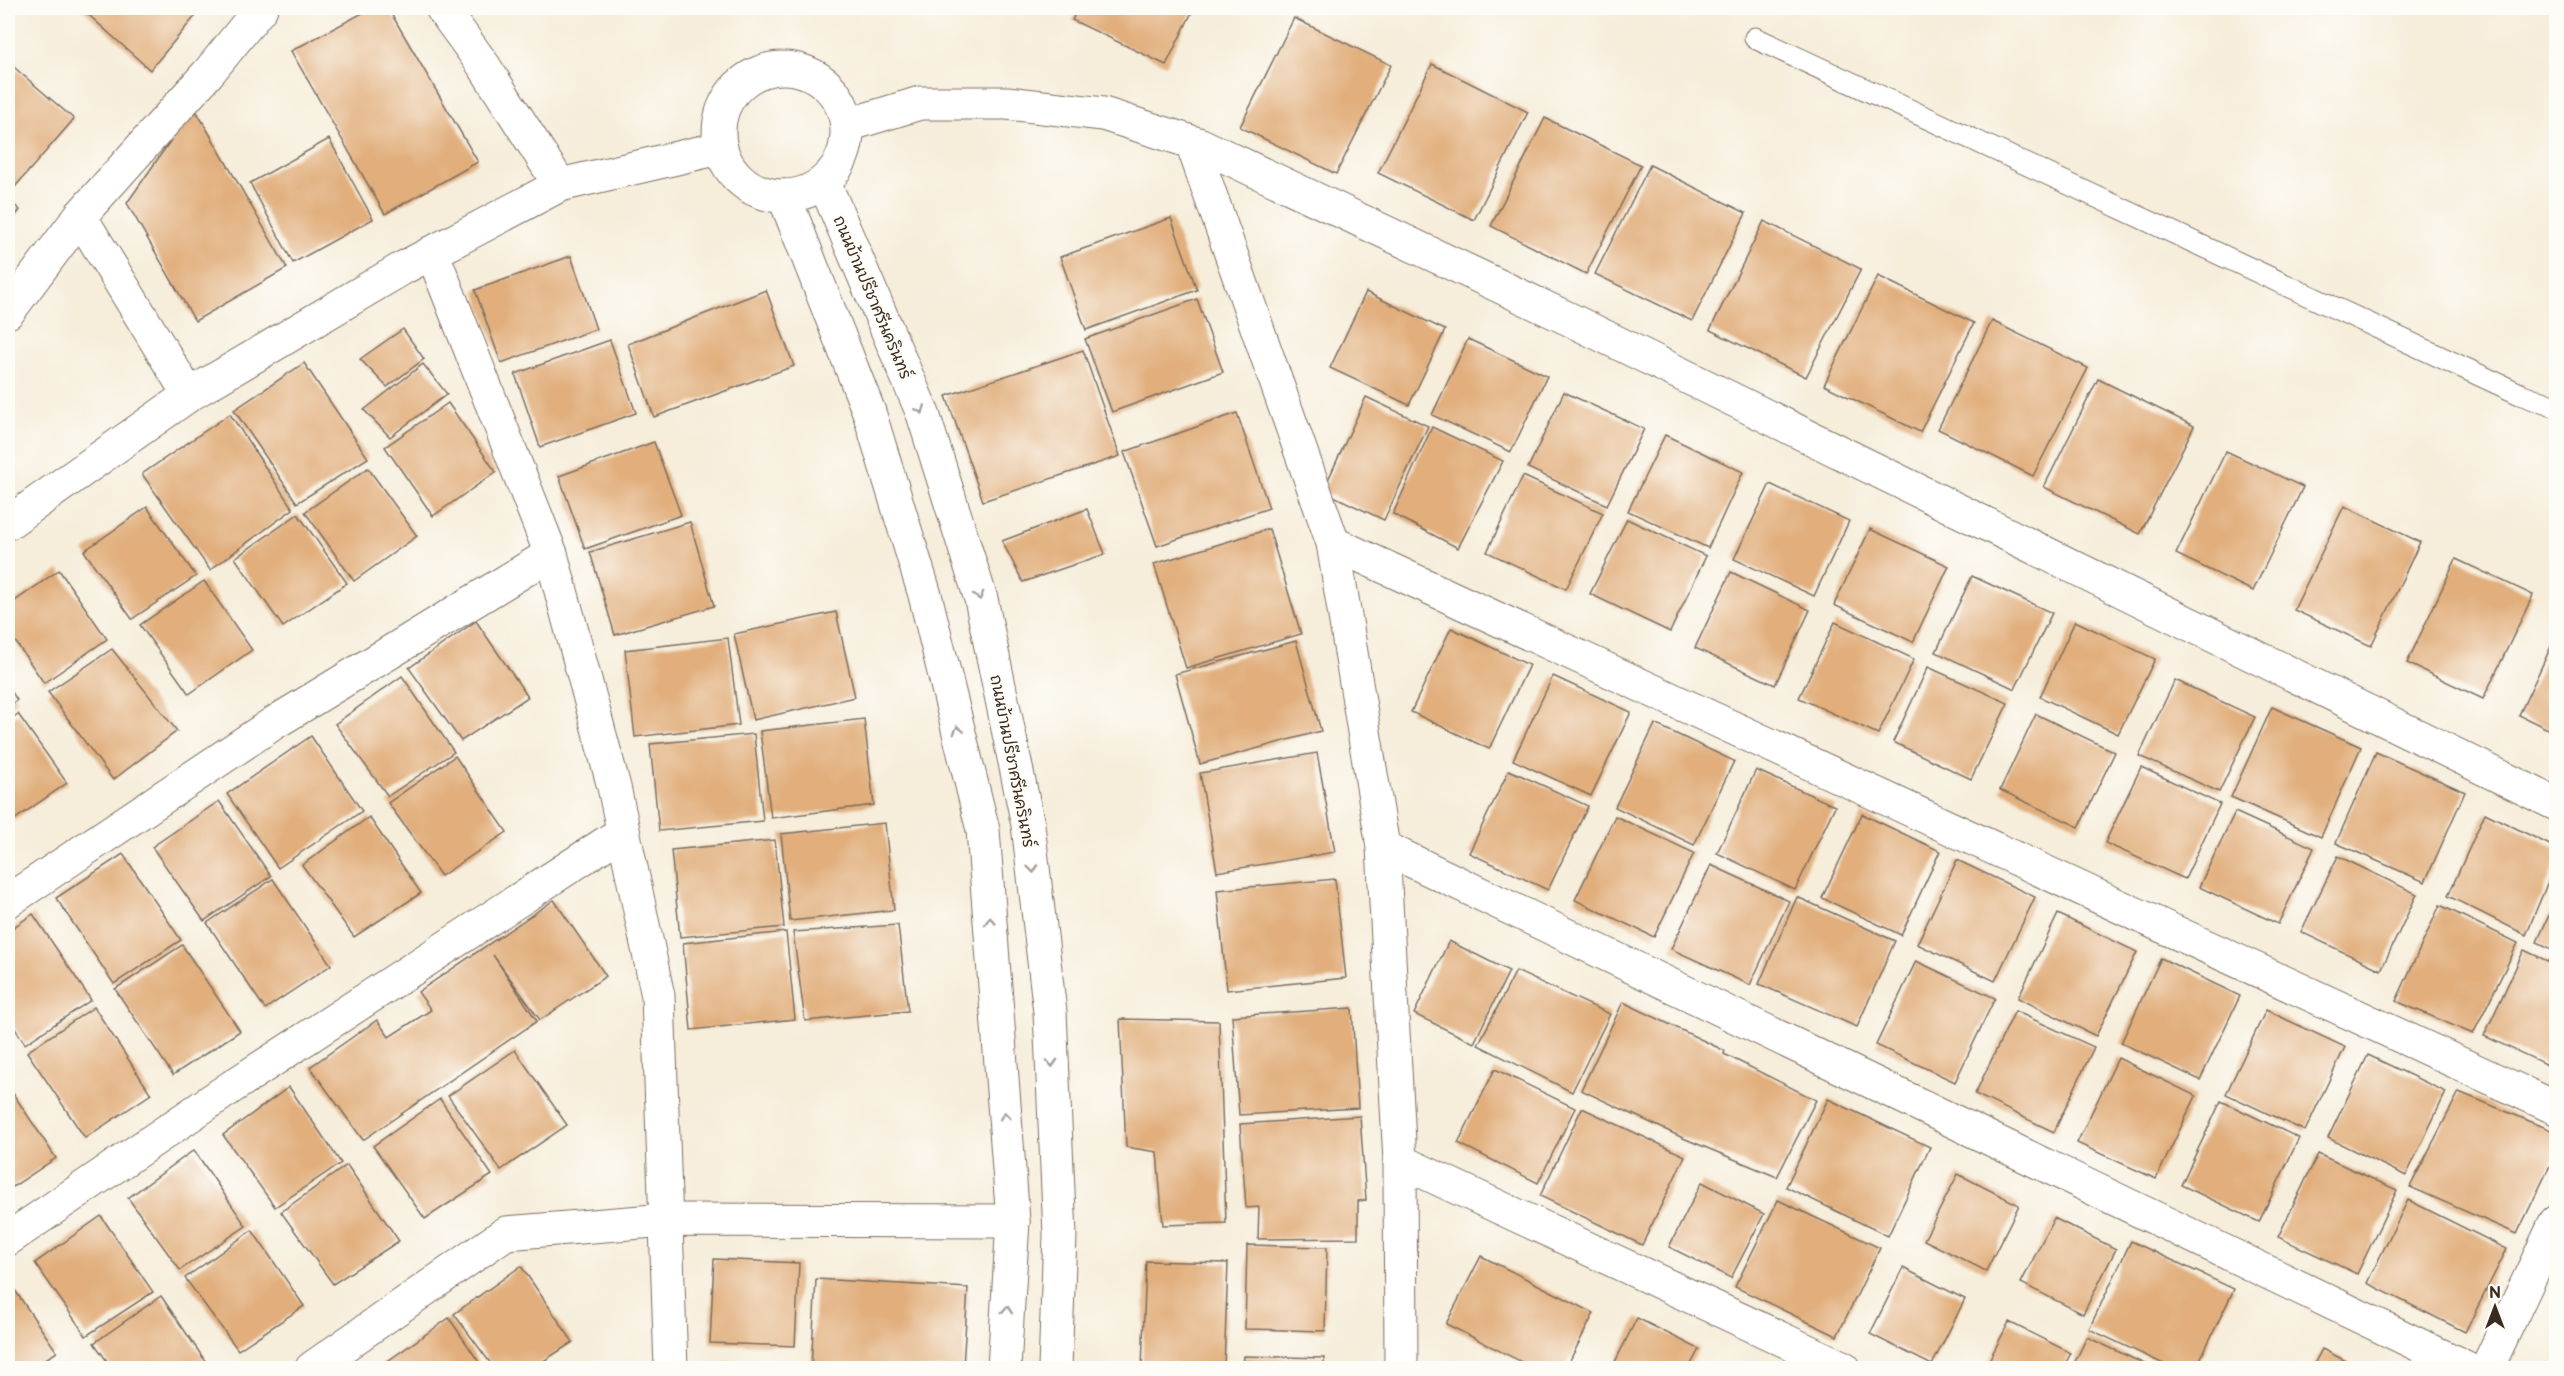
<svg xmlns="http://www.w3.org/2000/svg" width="2564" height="1376" font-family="'Balsamiq Sans','Playpen Sans Thai',sans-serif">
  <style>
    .building { fill: #e1ae7b }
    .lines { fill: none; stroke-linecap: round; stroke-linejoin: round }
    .lane-casing { stroke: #7c6e60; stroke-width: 23 }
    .street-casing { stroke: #7c6e60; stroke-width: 35 }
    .lane { stroke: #fff; stroke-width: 21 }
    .street { stroke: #fff; stroke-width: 33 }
    .oneway { stroke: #a79f9a }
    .labels { text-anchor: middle; stroke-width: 4.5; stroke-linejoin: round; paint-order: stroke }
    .street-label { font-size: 16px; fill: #3b2a1e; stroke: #fdfcf7 }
  </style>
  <rect width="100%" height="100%" fill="#fdfcf7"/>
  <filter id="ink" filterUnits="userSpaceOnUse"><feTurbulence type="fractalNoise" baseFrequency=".0167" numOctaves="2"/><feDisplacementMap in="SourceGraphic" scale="12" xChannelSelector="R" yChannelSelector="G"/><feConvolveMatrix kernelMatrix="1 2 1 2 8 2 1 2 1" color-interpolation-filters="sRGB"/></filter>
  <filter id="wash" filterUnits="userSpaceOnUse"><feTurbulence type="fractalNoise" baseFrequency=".008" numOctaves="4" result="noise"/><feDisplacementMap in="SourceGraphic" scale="24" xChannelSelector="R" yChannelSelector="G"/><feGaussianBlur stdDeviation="1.35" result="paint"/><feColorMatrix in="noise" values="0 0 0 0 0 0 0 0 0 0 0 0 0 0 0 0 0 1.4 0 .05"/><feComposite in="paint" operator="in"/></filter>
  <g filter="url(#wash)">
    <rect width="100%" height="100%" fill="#f6edda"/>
    <g id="blocks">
      <g class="building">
        <path d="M81,8H202L150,70Z"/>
        <path d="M372,8H388L478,162L385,214L291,51Z"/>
        <path d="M1078,8H1194L1166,65L1072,20Z"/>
        <path d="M1294,18L1391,65L1336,174L1240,127Z"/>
        <path d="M8,62L74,119L14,188L8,182Z"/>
        <path d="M1432,64L1528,112L1474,220L1378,173Z"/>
        <path d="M194,107L287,268L195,321L127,203Z"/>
        <path d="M1545,118L1641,165L1586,274L1491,226Z"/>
        <path d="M329,139L373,219L293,263L250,183Z"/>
        <path d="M1650,165L1746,213L1692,321L1595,274Z"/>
        <path d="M8,199L20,210L8,225Z"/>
        <path d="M1171,218L1197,290L1086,330L1060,257Z"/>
        <path d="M1764,221L1861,269L1806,377L1710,330Z"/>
        <path d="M571,256L596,329L501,363L475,290Z"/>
        <path d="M1878,276L1974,323L1920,432L1824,385Z"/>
        <path d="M766,290L794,366L654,417L628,344Z"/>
        <path d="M1366,292L1445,330L1409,405L1330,368Z"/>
        <path d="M1197,299L1223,372L1112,412L1085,339Z"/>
        <path d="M1992,321L2088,368L2033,476L1938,429Z"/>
        <path d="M403,329L424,359L387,387L360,359Z"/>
        <path d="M1468,339L1547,376L1511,452L1432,415Z"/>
        <path d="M610,340L636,413L540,447L515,374Z"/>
        <path d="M1083,350L1120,456L983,501L946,396Z"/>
        <path d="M304,363L368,458L297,503L234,410Z"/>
        <path d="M423,364L447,394L390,437L364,410Z"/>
        <path d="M2098,379L2194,426L2140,534L2044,487Z"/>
        <path d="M1564,392L1644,429L1607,505L1528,468Z"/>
        <path d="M1366,397L1428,426L1384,520L1323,491Z"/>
        <path d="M448,403L496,472L433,516L385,447Z"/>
        <path d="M1237,413L1269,508L1157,546L1124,452Z"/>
        <path d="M230,414L293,509L210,570L142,474Z"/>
        <path d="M1432,427L1503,461L1458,548L1393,514Z"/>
        <path d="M1665,435L1743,472L1708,548L1628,511Z"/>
        <path d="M654,442L681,515L585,549L559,476Z"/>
        <path d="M2226,451L2303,487L2253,591L2176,554Z"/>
        <path d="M368,468L417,536L354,581L305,512Z"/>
        <path d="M1523,476L1603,513L1566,589L1487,552Z"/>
        <path d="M1770,484L1849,521L1814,596L1734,559Z"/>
        <path d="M2344,506L2420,542L2371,646L2294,610Z"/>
        <path d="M147,507L196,576L132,619L84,551Z"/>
        <path d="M1087,509L1105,554L1023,582L1002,541Z"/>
        <path d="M298,514L347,583L283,627L235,558Z"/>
        <path d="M1627,519L1706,556L1670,632L1590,594Z"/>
        <path d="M690,522L714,606L615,635L590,552Z"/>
        <path d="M1269,529L1301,634L1186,668L1154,564Z"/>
        <path d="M1870,529L1949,566L1913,642L1834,605Z"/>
        <path d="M2456,559L2533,595L2483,699L2407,663Z"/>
        <path d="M59,570L107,639L44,683L8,631V606Z"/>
        <path d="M1731,572L1810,610L1775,685L1695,648Z"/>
        <path d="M1972,576L2052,613L2015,689L1936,652Z"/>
        <path d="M204,581L252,650L189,694L140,625Z"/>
        <path d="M836,612L855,697L753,720L734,634Z"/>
        <path d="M476,621L528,697L461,741L409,668Z"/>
        <path d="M2075,621L2155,659L2118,734L2040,697Z"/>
        <path d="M1835,622L1914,659L1878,734L1799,698Z"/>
        <path d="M1451,628L1529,665L1489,749L1411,712Z"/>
        <path d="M2556,636V733L2519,715Z"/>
        <path d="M728,638L739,725L635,737L625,650Z"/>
        <path d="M1296,641L1321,731L1200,764L1175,674Z"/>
        <path d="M112,649L177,731L113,780L48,692Z"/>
        <path d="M1928,667L2008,703L1971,779L1893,742Z"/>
        <path d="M402,676L454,752L388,796L335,724Z"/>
        <path d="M1553,676L1631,712L1591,796L1513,760Z"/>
        <path d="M2175,680L2255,717L2219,792L2139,756Z"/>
        <path d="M8,686L17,700L8,707Z"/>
        <path d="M2272,707L2361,747L2321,837L2231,797Z"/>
        <path d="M18,714L67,783L8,824V721Z"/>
        <path d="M2036,714L2115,752L2079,827L2000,790Z"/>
        <path d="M864,719L874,805L771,818L760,731Z"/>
        <path d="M1655,724L1734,761L1694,845L1615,807Z"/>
        <path d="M754,734L763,821L659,831L650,744Z"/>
        <path d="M311,736L362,811L278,868L227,794Z"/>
        <path d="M2376,752L2465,792L2425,882L2336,843Z"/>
        <path d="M1317,753L1335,852L1217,872L1200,773Z"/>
        <path d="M455,756L507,832L441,876L388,803Z"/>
        <path d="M2141,767L2220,804L2185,879L2105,843Z"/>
        <path d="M1509,770L1588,806L1548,890L1469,853Z"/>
        <path d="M1756,770L1835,806L1795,890L1717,853Z"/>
        <path d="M219,801L271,876L204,921L152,847Z"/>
        <path d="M2235,812L2314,848L2278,924L2199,887Z"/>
        <path d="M2485,813L2556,848V862L2526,935L2448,896Z"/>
        <path d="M1862,814L1940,851L1901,935L1822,898Z"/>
        <path d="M1615,816L1694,853L1654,937L1575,900Z"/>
        <path d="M369,817L421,893L354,937L302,865Z"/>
        <path d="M885,823L894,910L790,921L781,834Z"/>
        <path d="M775,840L784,927L680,937L671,850Z"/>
        <path d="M123,854L181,940L114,984L56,898Z"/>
        <path d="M2338,856L2417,894L2381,970L2301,932Z"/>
        <path d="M1957,860L2035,897L1995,981L1917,944Z"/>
        <path d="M1711,865L1789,901L1750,985L1671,949Z"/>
        <path d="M273,879L331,965L265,1009L207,923Z"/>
        <path d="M1335,879L1346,978L1227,990L1217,890Z"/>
        <path d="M1797,897L1895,941L1857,1027L1759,984Z"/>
        <path d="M554,900L606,976L540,1020L493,955L537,1021L363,1140L310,1067L377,1020L389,1037L431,1010L418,992Z"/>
        <path d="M2556,900V951L2537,942Z"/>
        <path d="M2440,905L2518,943L2473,1034L2396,1001Z"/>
        <path d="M33,914L91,1000L25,1044L8,1018V931Z"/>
        <path d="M2058,914L2137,952L2096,1036L2018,998Z"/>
        <path d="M898,925L908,1011L805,1021L793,932Z"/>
        <path d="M786,932L795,1019L691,1030L683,943Z"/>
        <path d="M1449,941L1509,971L1474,1043L1414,1014Z"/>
        <path d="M182,945L240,1031L173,1075L115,989Z"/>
        <path d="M2524,950L2556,965V1069L2484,1036Z"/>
        <path d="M2161,958L2240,996L2200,1080L2121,1043Z"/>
        <path d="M1916,961L1995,998L1955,1082L1876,1045Z"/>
        <path d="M1516,971L1610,1014L1572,1092L1478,1045Z"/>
        <path d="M1623,1002L1725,1051L1724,1054L1816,1100L1777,1177L1683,1138L1581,1090Z"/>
        <path d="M94,1007L151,1094L85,1138L27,1052Z"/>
        <path d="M1352,1008L1358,1108L1239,1115L1232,1016Z"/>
        <path d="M2266,1010L2345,1047L2305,1131L2226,1094Z"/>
        <path d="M2015,1011L2094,1047L2054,1132L1975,1094Z"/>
        <path d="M1120,1019L1219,1021L1226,1223L1163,1225L1157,1152L1126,1147Z"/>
        <path d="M515,1050L567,1125L501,1170L448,1096Z"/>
        <path d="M2368,1055L2446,1092L2406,1176L2328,1138Z"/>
        <path d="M2118,1058L2196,1096L2156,1179L2077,1143Z"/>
        <path d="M1495,1069L1575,1108L1538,1183L1458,1143Z"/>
        <path d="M8,1086L56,1158L8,1190Z"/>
        <path d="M289,1087L341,1163L275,1207L223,1135Z"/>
        <path d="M2459,1092L2556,1132V1153L2517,1234L2410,1187Z"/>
        <path d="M440,1099L492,1175L425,1219L373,1146Z"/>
        <path d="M1828,1099L1930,1147L1888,1236L1786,1187Z"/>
        <path d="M2221,1101L2299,1138L2259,1222L2181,1185Z"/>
        <path d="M1582,1108L1685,1156L1642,1245L1540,1196Z"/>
        <path d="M1360,1116L1366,1200L1358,1201V1238L1258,1239L1259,1207L1246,1208L1240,1124Z"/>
        <path d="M194,1150L246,1226L180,1270L128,1198Z"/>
        <path d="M2318,1154L2397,1190L2357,1274L2278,1237Z"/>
        <path d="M347,1165L399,1241L333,1284L281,1212Z"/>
        <path d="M1958,1174L2019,1205L1986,1271L1924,1240Z"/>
        <path d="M1702,1182L1764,1214L1731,1278L1669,1247Z"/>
        <path d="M1778,1200L1880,1248L1837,1336L1735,1287Z"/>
        <path d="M2408,1200L2507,1249L2465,1332L2367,1283Z"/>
        <path d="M101,1216L153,1292L86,1336L35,1263Z"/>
        <path d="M2054,1218L2116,1249L2083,1314L2021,1283Z"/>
        <path d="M252,1230L304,1306L238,1350L185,1278Z"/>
        <path d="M2131,1241L2234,1289L2196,1368H2172L2089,1329Z"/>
        <path d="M1247,1245L1327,1247L1325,1331L1245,1329Z"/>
        <path d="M1481,1256L1594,1313L1566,1368H1534L1446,1324Z"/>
        <path d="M714,1259L799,1263L795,1346L710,1343Z"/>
        <path d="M1146,1261L1228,1263L1224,1368H1142Z"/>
        <path d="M521,1266L573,1342L533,1368H494L454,1314Z"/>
        <path d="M1903,1268L1965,1299L1932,1365L1870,1334Z"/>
        <path d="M816,1279L968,1288L963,1368H811Z"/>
        <path d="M8,1280L57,1352L31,1368H8Z"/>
        <path d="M161,1296L210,1368H112L94,1343Z"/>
        <path d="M449,1318L483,1368H384L382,1365Z"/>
        <path d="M1637,1318L1699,1349L1689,1368H1612Z"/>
        <path d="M2009,1322L2071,1353L2063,1368H1985Z"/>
        <path d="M2087,1337L2153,1368H2072Z"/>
        <path d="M2322,1349L2360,1368H2312Z"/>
        <path d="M1244,1356L1324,1358V1368H1243Z"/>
        <path d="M724,1362L768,1367V1368H724Z"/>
      </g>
    </g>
  </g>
  <g filter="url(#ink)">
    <use href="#blocks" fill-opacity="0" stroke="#7c6e60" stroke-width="1.5"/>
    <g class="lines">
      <g class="lane-casing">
        <path id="lane" d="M1755,38L2520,394L2556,407"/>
      </g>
      <g class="street-casing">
        <g id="street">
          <path d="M442,8L484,66L560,185"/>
          <circle cx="783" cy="132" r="64"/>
          <path d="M848,125L920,103H1007L1103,114L1201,145L1569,319L2556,804"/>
          <path d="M1192,143L1333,543L1383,847L1400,1161L1401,1368"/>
          <path d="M824,182L923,414L981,599L1028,825L1050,1012L1060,1235L1055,1368"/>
          <path d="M784,196L869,412L925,595L983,830L1013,1221L1004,1368"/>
          <path d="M80,216L189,395"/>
          <path d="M432,252L551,554L614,787L658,996L671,1368"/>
          <path d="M8,312L80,216L209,72L261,8"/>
          <path d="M8,523L189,395L403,268L560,185L720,148"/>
          <path d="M1333,543L2556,1108"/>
          <path d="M1383,847L2467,1368"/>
          <path d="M8,901L274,723L551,554"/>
          <path d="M1400,1161L1844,1368"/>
          <path d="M8,1239L236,1084L623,832"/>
          <path d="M312,1368L506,1233L666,1220L1013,1221"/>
          <path d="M2487,1368L2556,1222"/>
        </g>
      </g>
      <use href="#lane" class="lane"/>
      <use href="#street" class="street"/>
    </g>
    <defs><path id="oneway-chevron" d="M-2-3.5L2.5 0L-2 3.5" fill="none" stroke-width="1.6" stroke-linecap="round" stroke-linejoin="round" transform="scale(1.5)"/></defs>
    <g class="oneway">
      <use href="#oneway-chevron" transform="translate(921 410) rotate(69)"/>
      <use href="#oneway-chevron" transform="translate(979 596) rotate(75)"/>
      <use href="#oneway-chevron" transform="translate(958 730) rotate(-104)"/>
      <use href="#oneway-chevron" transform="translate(1033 869) rotate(83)"/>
      <use href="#oneway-chevron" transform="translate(990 921) rotate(-94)"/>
      <use href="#oneway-chevron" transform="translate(1052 1063) rotate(87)"/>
      <use href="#oneway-chevron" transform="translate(1005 1116) rotate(-94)"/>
      <use href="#oneway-chevron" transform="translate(1007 1310) rotate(-86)"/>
    </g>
  </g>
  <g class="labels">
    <g class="street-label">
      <text transform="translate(873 297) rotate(67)" y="6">ถนนบ้านปรีชาศรีนครินทร์</text>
      <text transform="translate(1013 761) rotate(79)" y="6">ถนนบ้านปรีชาศรีนครินทร์</text>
    </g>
  </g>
  <rect width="2564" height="1376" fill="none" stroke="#fdfcf7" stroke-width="30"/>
  <g transform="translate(2495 1307)" stroke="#fdfcf7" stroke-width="4.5" paint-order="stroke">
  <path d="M0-4.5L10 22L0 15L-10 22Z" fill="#3b2a1e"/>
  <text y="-9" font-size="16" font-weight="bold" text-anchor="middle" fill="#3b2a1e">N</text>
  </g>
</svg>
